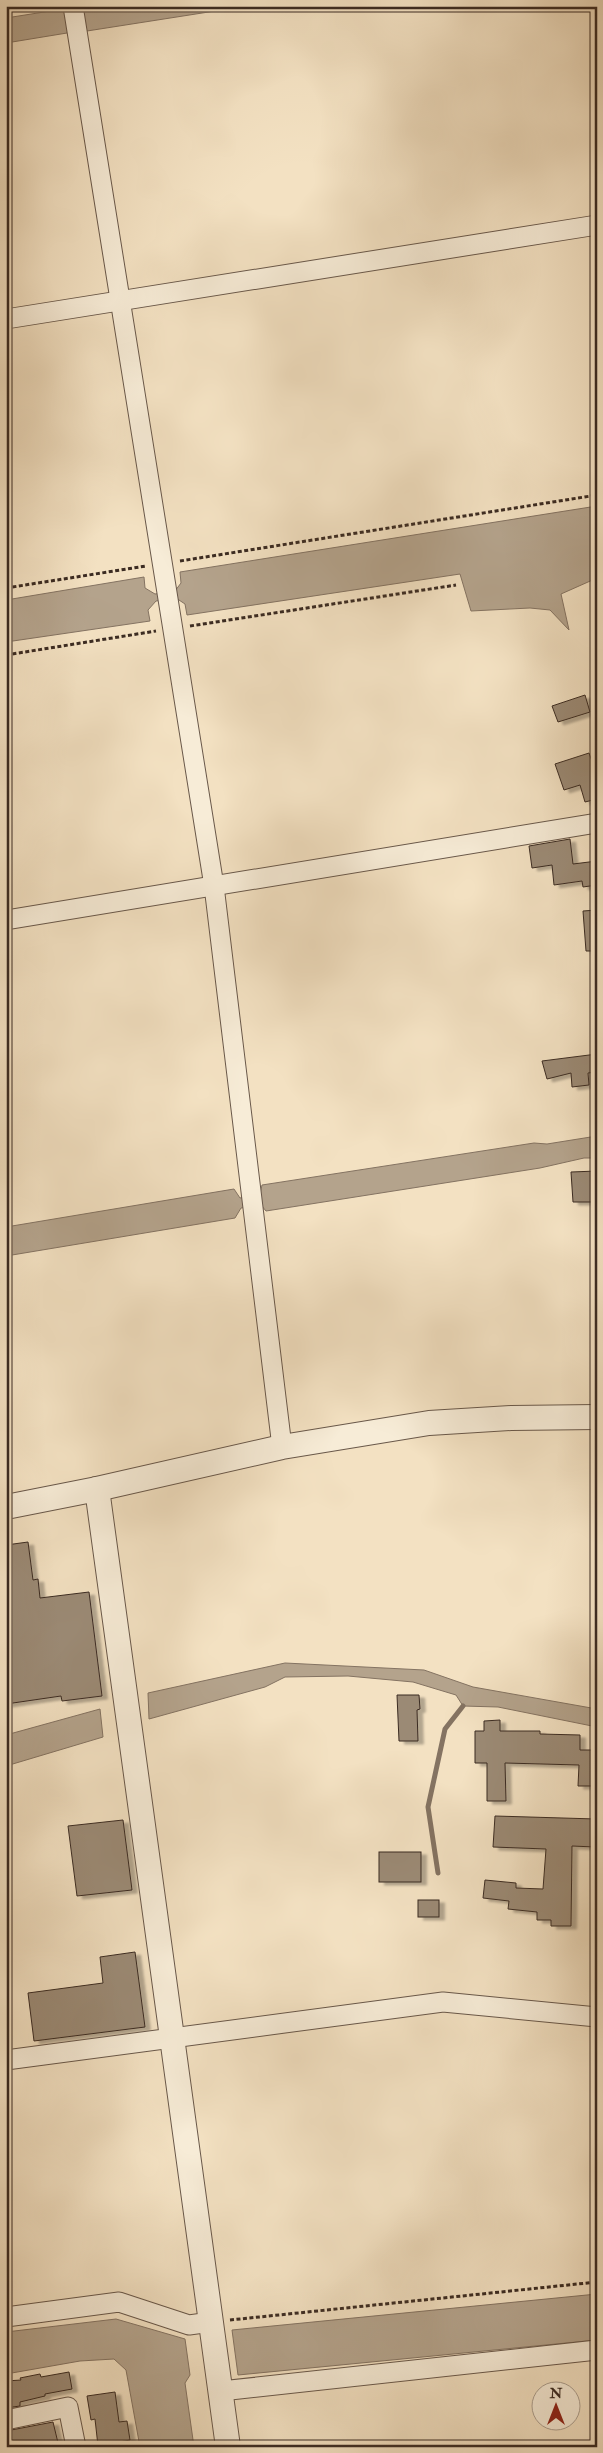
<svg xmlns="http://www.w3.org/2000/svg" width="603" height="2453" font-family="'IM FELL Double Pica',serif">
  <style>
    .water { fill: #b4a38c; stroke: #847362 }
    .lines { fill: none; stroke-linecap: round; stroke-linejoin: round }
    .stream { stroke: #847362; stroke-width: 5 }
    .building { fill: #9b8a75; stroke: #3b2b22; filter: url(#shadow) }
    .minor-casing { stroke: #69584a; stroke-width: 21 }
    .tertiary-casing { stroke: #69584a; stroke-width: 26 }
    .path { stroke: #3b2b22; stroke-width: 3; stroke-dasharray: 4 2.5; stroke-linecap: butt }
    .minor { stroke: #f7ecd7; stroke-width: 19 }
    .tertiary { stroke: #f7ecd7; stroke-width: 24 }
  </style>
  <defs>
    <filter id="shadow"><feDropShadow dx="5.5" dy="3" stdDeviation="1" flood-color="#0004"/></filter>
  </defs>
  <rect width="100%" height="100%" fill="#f3e1c2"/>
  <filter id="stains"><feTurbulence type="fractalNoise" baseFrequency=".004" numOctaves="4"/><feColorMatrix values="0 0 0 0 .2 0 0 0 0 .09 0 0 0 0 .02 0 0 0 .5 -.17"/></filter>
  <radialGradient id="worn" r=".72"><stop offset=".6" stop-color="#630" stop-opacity="0"/><stop offset="1" stop-color="#630" stop-opacity=".3"/></radialGradient>
  <g class="water">
    <path d="M82,6H247L87,31L81,26L71,28L67,33L6,43V18Z"/>
    <path d="M597,506V578L561,594L569,630L550,610L530,608L471,611L460,574L187,615L185,604L176,598L156,601L148,610L150,621L6,642V600L144,577L145,588L155,594L175,591L181,583L180,572Z"/>
    <path d="M597,1136V1158H584L540,1168L266,1211L261,1205L241,1208L235,1218L6,1256V1227L234,1189L240,1198L260,1194L262,1185L534,1143L547,1144Z"/>
    <path d="M285,1663L424,1670L473,1687L597,1709V1727L498,1707L463,1706L456,1695L413,1682L348,1676L285,1677L265,1687L149,1719L148,1693Z"/>
    <path d="M100,1709L103,1737L6,1766V1735Z"/>
    <path d="M597,2294V2340L238,2375L232,2330Z"/>
    <path d="M116,2319L185,2339L190,2375L185,2383L194,2447H140L126,2370L114,2359L80,2361L6,2374V2332Z"/>
  </g>
  <g class="lines">
    <path class="stream" d="M438,1873L428,1807L445,1729L463,1706"/>
  </g>
  <g class="building">
    <path d="M585,695L590,712L558,722L552,706Z"/>
    <path d="M589,753L597,775V799L585,802L580,785L564,790L555,764Z"/>
    <path d="M570,839L573,864L597,861V885L583,887L582,881L554,885L552,865L532,868L529,846Z"/>
    <path d="M597,910V951H586L583,911Z"/>
    <path d="M597,1054V1072L588,1073L589,1085L572,1087L571,1073L547,1079L542,1061Z"/>
    <path d="M597,1171V1202H573L571,1172Z"/>
    <path d="M28,1542L33,1580L38,1579L40,1598L89,1592L102,1696L62,1701L61,1696L6,1704V1545Z"/>
    <path d="M397,1695H419L420,1709L417,1710L418,1741H399Z"/>
    <path d="M500,1720V1731H540V1734L580,1735V1750H593L592,1786H578L579,1765L505,1763L506,1801H487V1763H475V1731H484V1721Z"/>
    <path d="M495,1816L596,1819L595,1847L572,1846L571,1926H551V1920H537V1912L508,1909L509,1901L483,1898L485,1880L516,1883V1888L543,1889L546,1849L493,1847Z"/>
    <path d="M123,1820L132,1890L77,1896L68,1826Z"/>
    <rect x="379" y="1852" width="42" height="30"/>
    <rect x="418" y="1900" width="21" height="17"/>
    <path d="M135,1952L145,2027L34,2041L28,1993L103,1983L100,1957Z"/>
    <path d="M69,2372L72,2389L45,2394V2396L20,2402V2406L6,2408V2381L21,2380L20,2378L40,2374L41,2377Z"/>
    <path d="M115,2392L119,2422L127,2421L130,2440L98,2446L95,2419L91,2420L87,2396Z"/>
    <path d="M53,2422L59,2447H6V2431Z"/>
  </g>
  <g class="lines">
    <g class="minor-casing">
      <g id="minor">
        <path d="M73,6L214,886L282,1447"/>
        <path d="M6,319L597,225"/>
        <path d="M6,920L597,823"/>
        <path d="M6,2060L443,2002L597,2017"/>
        <path d="M6,2317L119,2302L189,2325L211,2322"/>
        <path d="M221,2391L597,2350"/>
        <path d="M6,2420L68,2407L76,2447"/>
      </g>
    </g>
    <g class="tertiary-casing">
      <g id="tertiary">
        <path d="M97,1489L228,2447"/>
        <path d="M6,1507L97,1489L282,1447L429,1423L511,1418L597,1417"/>
      </g>
    </g>
    <g class="path">
      <path d="M180,561L597,495"/>
      <path d="M6,588L146,566"/>
      <path d="M190,626L456,585"/>
      <path d="M6,655L156,631"/>
      <path d="M230,2320L597,2282"/>
    </g>
    <use href="#minor" class="minor"/>
    <use href="#tertiary" class="tertiary"/>
  </g>
  <rect width="603" height="2453" fill="none" stroke="#f3e1c2" stroke-width="25"/>
  <rect x="8" y="8" width="588" height="2438" fill="none" stroke="#3b2b22" stroke-width="2.5"/>
  <rect x="12" y="12" width="578" height="2428" fill="none" stroke="#3b2b22"/>
  <g transform="translate(556 2406)"><circle r="24" fill="#f7ecd7" stroke="#ac9f8f"/>
  <path d="M0-4L9 19L0 12L-9 19Z" fill="#8f2418"/>
  <text y="-8" font-size="14" font-weight="bold" text-anchor="middle" fill="#3b2b22">N</text>
  </g>
  <rect width="100%" height="100%" filter="url(#stains)"/>
  <rect width="100%" height="100%" fill="url(#worn)"/>
</svg>
